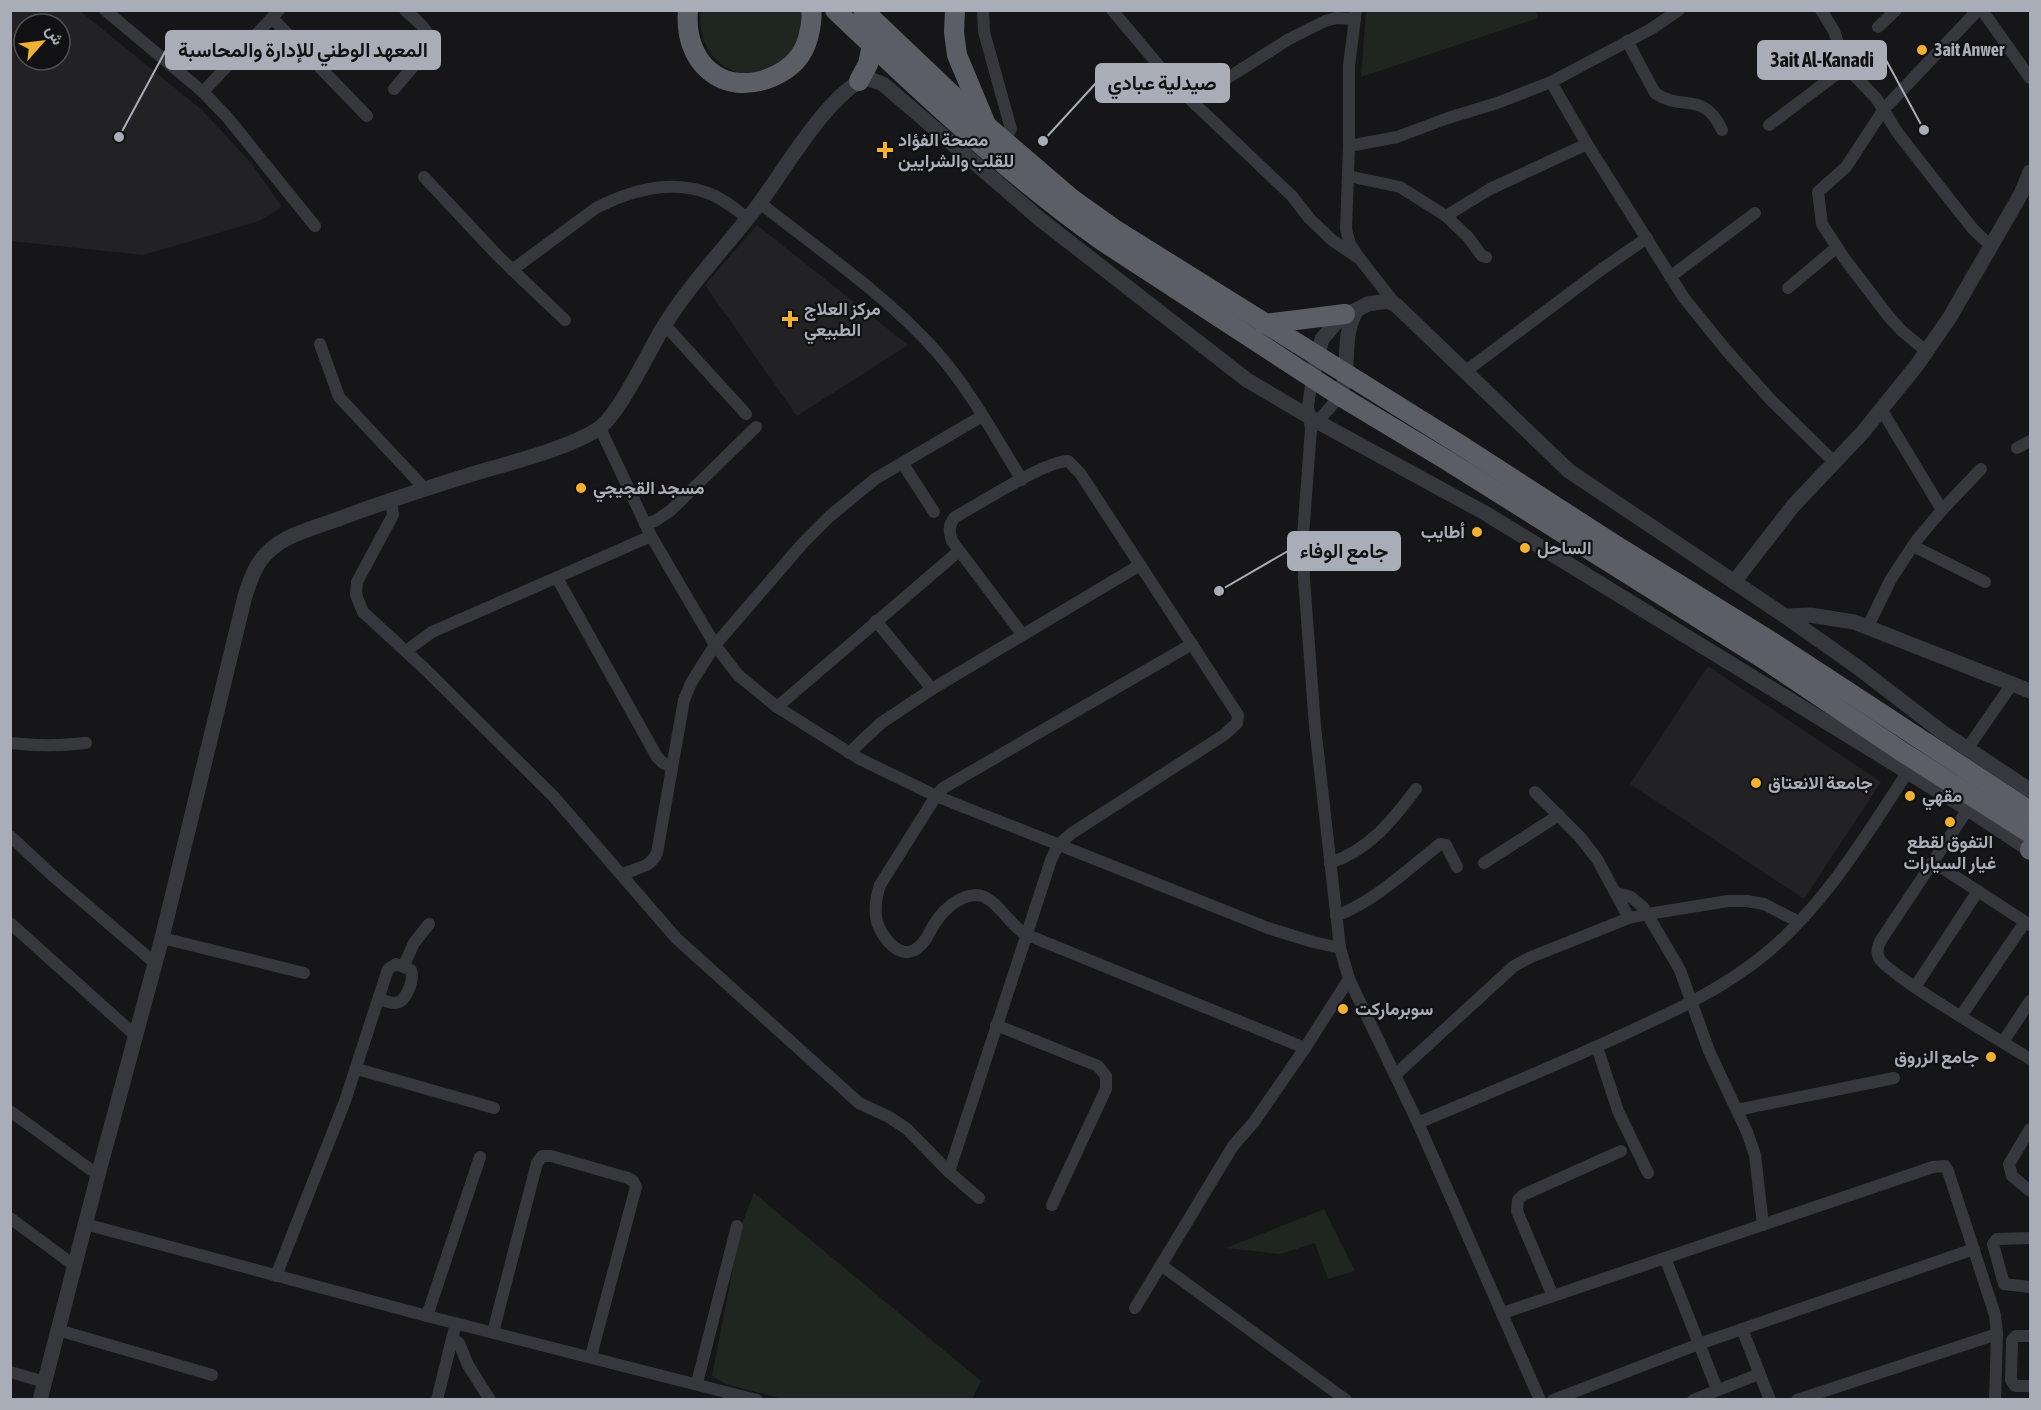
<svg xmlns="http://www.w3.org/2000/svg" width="2041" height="1410" font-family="'Asap Condensed',Vazirmatn,sans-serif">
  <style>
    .built { fill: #222225; fill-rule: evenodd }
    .green { fill: #1e261f }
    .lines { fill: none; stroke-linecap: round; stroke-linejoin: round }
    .minor { stroke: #37383d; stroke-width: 12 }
    .tertiary { stroke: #37383d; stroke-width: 15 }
    .trunk { stroke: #5b5e65; stroke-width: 20 }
    .poi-dot { fill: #f2b134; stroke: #111113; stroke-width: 2 }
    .labels { text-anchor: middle; stroke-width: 4.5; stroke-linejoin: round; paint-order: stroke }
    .poi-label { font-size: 18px; font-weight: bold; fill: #a8adb8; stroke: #111113; text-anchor: start }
    .leader { fill: none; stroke: #a8adb8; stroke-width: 2 }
    .callout-dot { fill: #a8adb8; stroke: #111113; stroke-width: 2 }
    .callout { fill: #a8adb8; stroke: #a8adb8; stroke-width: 2 }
    .callout-label { font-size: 20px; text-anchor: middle; font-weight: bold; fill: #111 }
  </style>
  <rect width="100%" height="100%" fill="#161618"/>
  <g class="built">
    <path d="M12,11H80L203,111L251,163L282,207L259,221L143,255L11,241L10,13ZM24,24H60V60H24Z"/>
    <path d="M757,225L908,345L797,416L705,285Z"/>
    <path d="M1708,666L1881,782L1804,899L1630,784Z"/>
  </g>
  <g class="green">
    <path d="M701,10L804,11V36L786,63L755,75L738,73L723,66L711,54L703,39L700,23Z"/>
    <path d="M1535,10L1538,18L1361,77L1366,11Z"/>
    <path d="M754,1193L981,1381L972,1399L786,1400L726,1384L712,1376L741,1226Z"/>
    <path d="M1324,1209L1355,1271L1328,1279L1315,1243L1280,1254L1226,1248Z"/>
  </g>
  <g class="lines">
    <g class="minor">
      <path d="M105,10L203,92L227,117L315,226"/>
      <path d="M983,10L984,32L1011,129L1004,140"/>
      <path d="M1112,10L1177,87L1292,196L1309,218L1332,240L1360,259"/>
      <path d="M1356,10L1349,66V146L1346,229L1350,244L1360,259L1396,305"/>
      <path d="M1821,10L1834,31L1846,67L1876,98L1897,132L1946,195L1973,229L1991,246"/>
      <path d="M1982,10L2030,78"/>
      <path d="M272,18L367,116"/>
      <path d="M1878,27L1896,10"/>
      <path d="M1627,41L1655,93C1682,112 1704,90 1722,130"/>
      <path d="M1226,79L1289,39L1325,21L1336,18L1355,19"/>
      <path d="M1551,82L1587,144L1684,298L1726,350L1770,399L1834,462"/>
      <path d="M394,89L430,47C433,31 416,21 405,10"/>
      <path d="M203,92L279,10"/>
      <path d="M1769,125L1846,67"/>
      <path d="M1349,146L1397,137L1448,118L1497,103L1551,82L1651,29L1679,10"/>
      <path d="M1348,176L1400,187L1446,216L1490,189L1587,144"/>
      <path d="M424,177L499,257L565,320"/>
      <path d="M760,203C819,250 885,294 935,350C970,389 995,437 1022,480"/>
      <path d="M1446,216L1468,237L1482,256L1486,257"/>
      <path d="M512,270L596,208C631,190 670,179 708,193C723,198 735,209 747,218"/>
      <path d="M1670,277L1755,213"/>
      <path d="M1788,288L1837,247"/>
      <path d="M664,324L746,414"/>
      <path d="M320,344L339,397L425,489"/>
      <path d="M1926,351L1902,331L1889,317L1844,258L1822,224L1818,192L1846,167L1884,109L1978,10"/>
      <path d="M1466,371L1602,269L1647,238"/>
      <path d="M1312,378L1308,406L1311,429L1303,536L1304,579L1315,726L1340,948L1349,979L1418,1123L1540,1400"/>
      <path d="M600,428L651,536L715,645L738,675L777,707L858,758L936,796L1268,928L1313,942L1340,948"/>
      <path d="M1312,428L1340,396"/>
      <path d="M2017,448L2030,441"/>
      <path d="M903,464L934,512"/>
      <path d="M388,501L392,508L393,515L357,582L356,595L363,612L425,669L554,797L676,938L859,1103L889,1117L907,1129L949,1172L979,1198"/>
      <path d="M1942,510L1981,469"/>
      <path d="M645,524L655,521L670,511L756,427"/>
      <path d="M1913,546L1985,582"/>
      <path d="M557,578L657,757L663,763L672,767"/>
      <path d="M876,621L932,689"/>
      <path d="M1867,628L1891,579L1916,541L1942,510L1881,409"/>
      <path d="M1192,644L943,788L936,796L880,885C876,897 874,909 877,922C882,938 902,964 920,946C927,940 930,930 935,923C943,910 960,895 976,895C995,895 1008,924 1025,934L1305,1048"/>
      <path d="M406,651L432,632L651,536"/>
      <path d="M777,707L959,551"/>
      <path d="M10,743C36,746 60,746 86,743"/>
      <path d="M1967,749L2012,684"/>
      <path d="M849,753L881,723L932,689L1140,565"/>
      <path d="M1535,792L1580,837L1597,859L1629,918"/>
      <path d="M1968,809L1881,940C1878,946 1876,951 1879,958C1886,974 2008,1045 2030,1059"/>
      <path d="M10,836L53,876L156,964"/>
      <path d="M1933,862L2030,925"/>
      <path d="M1330,863C1369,850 1392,821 1416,789"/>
      <path d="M1484,863L1559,815"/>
      <path d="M622,875C635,867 650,869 657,853L684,700L691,683L715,645L803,543L830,516L875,479L982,416"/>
      <path d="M1617,893L1631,897L1643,907L1680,970L1709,1051L1747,1132L1755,1155L1763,1225"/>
      <path d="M1336,916C1375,901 1407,870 1440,844L1446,845L1457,867"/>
      <path d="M10,923L136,1036"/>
      <path d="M162,938L304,973"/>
      <path d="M404,965L414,943L429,924"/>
      <path d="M1915,987L1978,891"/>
      <path d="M1961,1016L2025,922"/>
      <path d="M996,1025L1098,1066L1106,1076V1089L1052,1205"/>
      <path d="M2003,1042L2030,1001"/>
      <path d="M1597,1047L1618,1111L1648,1173"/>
      <path d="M357,1069L494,1108"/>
      <path d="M1395,1075L1514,966L1531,957L1629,918L1648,914L1728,901H1747L1764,904L1799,922"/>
      <path d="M1737,1110L1894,1078"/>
      <path d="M10,1111L98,1175"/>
      <path d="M1418,1123C1486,1094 1555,1066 1622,1035C1672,1012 1721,990 1764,955C1824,906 1865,837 1907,773"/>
      <path d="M2030,1129L2009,1164L2012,1176L2030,1191"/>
      <path d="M949,1172L1051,860L1058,845L1072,833L1224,735L1237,723L1238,715L1080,473L1068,461C1045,461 979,504 955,517C948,525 949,531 952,541L1022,634"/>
      <path d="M10,1218L75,1266"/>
      <path d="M85,1224L427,1316L757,1400"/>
      <path d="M2030,1238L1997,1239L1993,1244L2004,1284L2030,1287"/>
      <path d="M1665,1258L1717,1389"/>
      <path d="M1161,1265L1346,1400"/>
      <path d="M276,1276L345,1101L388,969L396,964L411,970C414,979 407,1003 394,1003C390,1003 383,1000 379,999"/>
      <path d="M1553,1296L1517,1211L1518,1200L1523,1195L1621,1151"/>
      <path d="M1135,1308L1233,1146L1254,1122L1305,1048L1349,979"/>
      <path d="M1503,1313L1933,1167L1945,1166L1948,1171L1995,1315L1997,1334L1995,1400"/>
      <path d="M427,1316L480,1157"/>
      <path d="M1742,1329L1770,1400"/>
      <path d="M58,1330L212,1375"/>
      <path d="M493,1332L537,1163L542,1156H551L628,1178L633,1181L636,1187L591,1356"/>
      <path d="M2030,1336H2016L2012,1340L2011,1380L2015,1386H2030"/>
      <path d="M453,1338L459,1343L468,1365L490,1400"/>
      <path d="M10,1372L45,1382"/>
      <path d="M697,1383L737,1226"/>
      <path d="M437,1400L456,1323"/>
      <path d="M1553,1400L1699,1344L1974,1249"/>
      <path d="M1693,1400L1759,1374"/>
      <path d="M1797,1400L1997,1334"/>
    </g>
    <g class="tertiary">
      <path d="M1312,378L1322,339L1340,318L1368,304L1387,301L1396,305L1569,471L1785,616L1856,666L1942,732L2030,790"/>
      <path d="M1340,396C1352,366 1340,341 1356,311"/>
      <path d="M1734,582L1793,506L1863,432L1917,365L1950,317L2021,194L2030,172"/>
      <path d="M1785,616L1810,615L1854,622L2030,691"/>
      <path d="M40,1400L98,1175L162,938L245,596C250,581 255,564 268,552C286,534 317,527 341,518C387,501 433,486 479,472C513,462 569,448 598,429C620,414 649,350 664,326C691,282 728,245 759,204C784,171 829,92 867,78L883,84L1041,220L1247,380L1318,422L1485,513L1968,809L2030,850"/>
    </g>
    <g class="trunk">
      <path d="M688,10C683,62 722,98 772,77C791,69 803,57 808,38C810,29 813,20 811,10"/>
      <path d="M835,10C921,92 1008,174 1104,242L1340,396L1448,461L1767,661L1901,751L2030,833"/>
      <path d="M863,10L965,107L1072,199L1114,229L1462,446L1615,545L1772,642L2030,811"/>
      <path d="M955,10L954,32L957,55L985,122"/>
      <path d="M859,81L868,64L872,45"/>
      <path d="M1264,324L1345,314"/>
      <path d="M2030,850V849"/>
    </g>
  </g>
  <g class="poi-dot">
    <circle cx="1922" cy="50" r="6"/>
    <path d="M882 141h6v6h6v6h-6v6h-6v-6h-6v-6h6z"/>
    <path d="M787 310h6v6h6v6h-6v6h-6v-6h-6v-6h6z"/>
    <circle cx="581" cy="488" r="6"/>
    <circle cx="1477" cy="532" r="6"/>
    <circle cx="1525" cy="548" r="6"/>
    <circle cx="1756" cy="783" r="6"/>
    <circle cx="1910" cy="796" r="6"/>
    <circle cx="1950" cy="822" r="6"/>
    <circle cx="1343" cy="1009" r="6"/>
    <circle cx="1991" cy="1057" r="6"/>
  </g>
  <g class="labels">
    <g class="poi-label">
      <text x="1934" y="56">3ait Anwer</text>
      <text x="898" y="146">مصحة الفؤاد<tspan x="898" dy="21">للقلب والشرايين</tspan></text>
      <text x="804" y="315">مركز العلاج<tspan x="804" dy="21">الطبيعي</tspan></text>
      <text x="593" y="494">مسجد القجيجي</text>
      <text x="1465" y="538" text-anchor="end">أطايب</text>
      <text x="1537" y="554">الساحل</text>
      <text x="1768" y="789">جامعة الانعتاق</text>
      <text x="1922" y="802">مقهي</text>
      <text x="1950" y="848" text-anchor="middle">التفوق لقطع<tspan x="1950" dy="21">غيار السيارات</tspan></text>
      <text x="1355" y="1015">سوبرماركت</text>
      <text x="1979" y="1063" text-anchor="end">جامع الزروق</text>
    </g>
  </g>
  <path class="leader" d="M119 137L166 50M1924 130L1886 60M1043 141L1096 83M1219 591L1288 551"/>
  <g class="callout-dot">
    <circle cx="119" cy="137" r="6"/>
    <circle cx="1924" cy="130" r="6"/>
    <circle cx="1043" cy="141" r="6"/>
    <circle cx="1219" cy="591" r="6"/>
  </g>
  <g class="callout">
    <rect x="166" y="31" width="274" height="38" rx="6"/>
    <rect x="1758" y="41" width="128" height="38" rx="6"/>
    <rect x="1096" y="64" width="133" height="38" rx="6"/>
    <rect x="1288" y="532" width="112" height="38" rx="6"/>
  </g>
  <g class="callout-label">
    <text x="303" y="57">المعهد الوطني للإدارة والمحاسبة</text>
    <text x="1822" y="67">3ait Al-Kanadi</text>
    <text x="1162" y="90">صيدلية عبادي</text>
    <text x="1344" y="558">جامع الوفاء</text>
  </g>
  <rect width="2041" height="1410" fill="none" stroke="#a8adb8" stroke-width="24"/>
  <g transform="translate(42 42) rotate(62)"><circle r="28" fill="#111113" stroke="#4d4f55" stroke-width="1.5"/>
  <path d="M0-4.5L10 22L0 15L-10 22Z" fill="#f2b134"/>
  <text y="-9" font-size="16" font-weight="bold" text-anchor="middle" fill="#a8adb8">ش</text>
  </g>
</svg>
